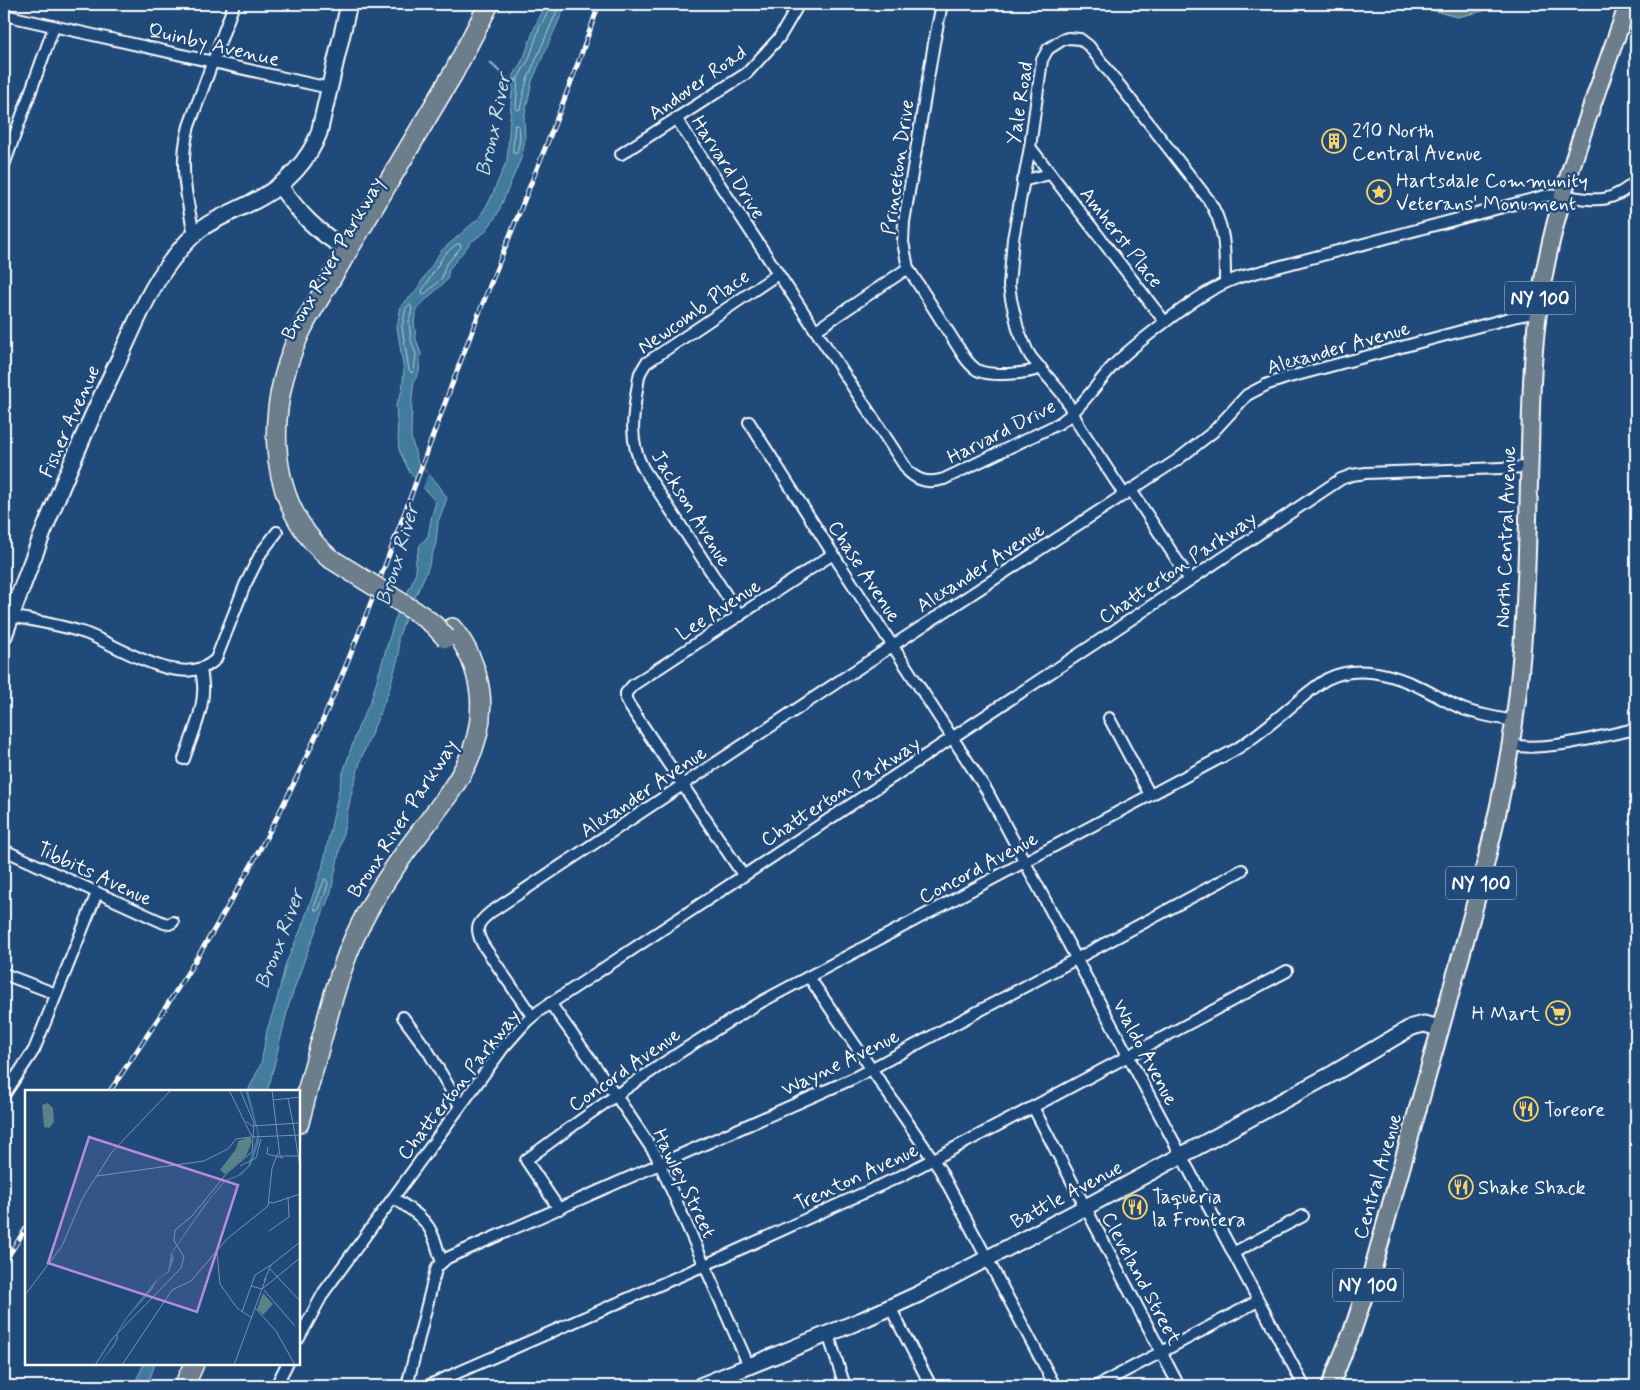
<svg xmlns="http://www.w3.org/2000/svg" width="1640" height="1390" font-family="Mynerve,sans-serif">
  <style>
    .green { fill: #5b8287; stroke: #adc0c3 }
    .water { fill: #427b9c; stroke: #8eb0c4 }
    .pier { fill: #1f4a7a }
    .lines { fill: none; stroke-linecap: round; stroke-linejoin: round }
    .shore { stroke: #b3cad7; stroke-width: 1 }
    .stream { stroke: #8eb0c4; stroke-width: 3 }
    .street-casing { stroke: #fff; stroke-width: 14 }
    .secondary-casing { stroke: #fff; stroke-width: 19 }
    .primary-casing { stroke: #fff; stroke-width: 20 }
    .highway-casing { stroke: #fff; stroke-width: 22 }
    .street { stroke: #1f4a7a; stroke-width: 10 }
    .secondary { stroke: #1f4a7a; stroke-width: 15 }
    .primary { stroke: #6c7d8b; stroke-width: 16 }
    .highway { stroke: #6c7d8b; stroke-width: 19 }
    .rail-casing { stroke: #fff; stroke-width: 5 }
    .rail { stroke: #1f4a7a; stroke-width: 3; stroke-dasharray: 9; stroke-linecap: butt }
    .highway-bridge-casing { stroke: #fff; stroke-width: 22; stroke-linecap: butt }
    .highway-bridge { stroke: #6c7d8b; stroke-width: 19 }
    .labels { text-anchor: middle; stroke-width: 5; stroke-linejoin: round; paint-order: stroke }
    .shield { fill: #1f4a7a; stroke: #bcc9d7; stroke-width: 1 }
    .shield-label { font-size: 19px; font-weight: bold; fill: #fff }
    .street-label { font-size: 20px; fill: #fff; stroke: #1f4a7a }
    .poi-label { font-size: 20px; fill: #fff; stroke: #1f4a7a; text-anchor: start }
    .water-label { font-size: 21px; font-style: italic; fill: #d0dee6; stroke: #1f4a7a }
    .inset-road { fill: none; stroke: #7992af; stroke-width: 1 }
    .view { fill: #b68bdc; fill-opacity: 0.15; stroke: #b68bdc; stroke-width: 2.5 }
    .inset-edge { fill: none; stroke: #fff; stroke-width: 2.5 }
  </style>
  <rect width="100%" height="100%" fill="#1f4a7a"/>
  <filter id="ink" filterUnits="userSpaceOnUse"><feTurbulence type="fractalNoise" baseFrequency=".02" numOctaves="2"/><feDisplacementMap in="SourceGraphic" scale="10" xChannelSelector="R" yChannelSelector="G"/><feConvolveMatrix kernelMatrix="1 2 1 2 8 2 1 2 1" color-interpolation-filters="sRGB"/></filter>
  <g filter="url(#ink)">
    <path class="green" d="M1429,4H1498L1492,9L1457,17L1428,9Z"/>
    <g class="water">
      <path d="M546,4H566L532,81L524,118L525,139L522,156L497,215L485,232L471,242L449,269L447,280L417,308L414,322L416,339L421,354L419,372L414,381L412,397L411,437L418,463L438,484L447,498L438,522L436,543L427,571L405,619L398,638L399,655L388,693L361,759L351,795L331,892L305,958L289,1004L270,1082L267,1091H248L261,1064L267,1030L276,1003L286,963L301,929L322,869L342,776L358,728L371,700L395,619L412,583L416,572L415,563L420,545L428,536L432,515L436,502L410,473L399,450L396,405L402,391L404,371L397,327L401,306L415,292L441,251L479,218L490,200L507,160L513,77L524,57L536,24Z"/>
      <path d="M144,1364H155L147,1386H132L135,1383Z"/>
    </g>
    <path class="pier" d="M419,465L428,474L422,490L414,481Z"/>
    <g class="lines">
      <g class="shore">
        <path d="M550,4L547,14L540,26L529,59L518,78L516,108L517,110L520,109L527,80L560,4"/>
        <path d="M515,125L519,126L520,139L517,153L515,154L513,152Z"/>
        <path d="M457,244H460L461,247L445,266L442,278L425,294H423L422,291L444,255Z"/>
        <path d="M410,305L412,308L409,322L411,340L416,354L414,370L412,373L409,370L402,327L406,308Z"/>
        <path d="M325,879L328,882L326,891L319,909L316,911L314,908Z"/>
      </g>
      <path class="stream" d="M491,63L510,81L516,80"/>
      <g class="street-casing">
        <g id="street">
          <path d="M942,4L934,43L904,222L903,242L908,268L963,355C967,361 971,366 977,370C990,377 1027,374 1041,368"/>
          <path d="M4,15L329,88"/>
          <path d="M676,118L908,471C919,482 930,483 944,479L1058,424C1079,411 1094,387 1110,369C1126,351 1146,337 1165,322C1189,304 1211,287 1240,277L1544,196C1583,192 1600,214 1636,181"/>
          <path d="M1030,147L1165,322"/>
          <path d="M621,154L747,73L779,38L799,4"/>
          <path d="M4,165L54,27"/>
          <path d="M1022,181L1050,174"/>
          <path d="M194,235C187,197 178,165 189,126L234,4"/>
          <path d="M816,330L908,268"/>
          <path d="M749,422L833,554L987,791L1304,1386"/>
          <path d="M1131,490L1190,580"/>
          <path d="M1124,494L1080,427L1064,396L1031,357L1027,350L1018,329L1011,299L1009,285L1013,239L1030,147L1042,60L1048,49L1062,40L1068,38L1080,39L1089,46L1208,199C1226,226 1225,251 1225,282"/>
          <path d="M11,616C36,621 61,625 85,633C120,646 183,692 216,659L245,585L261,553L277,532"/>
          <path d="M740,616L643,468C627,438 634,410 639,377L640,373L646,363L778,274"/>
          <path d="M1109,718L1150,795"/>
          <path d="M1511,745C1548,752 1599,736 1636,729"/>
          <path d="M184,759C191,738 202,715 203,693C204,685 202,677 201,669"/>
          <path d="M4,850L164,923L169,924L173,922"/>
          <path d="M743,875L629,705L626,699V693L633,685L833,554"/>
          <path d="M4,974L56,994"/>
          <path d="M809,977L940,1170L1055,1386"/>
          <path d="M550,1003L615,1094L656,1155L749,1366"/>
          <path d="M532,1016L483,945C474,928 477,923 491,912L892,646L1177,460L1213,432L1247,395L1268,384L1286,378L1517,316L1538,312"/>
          <path d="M403,1017L428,1051L460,1106"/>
          <path d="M4,1095L34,1050L97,893"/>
          <path d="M1033,1107L1179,1386"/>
          <path d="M394,1198C408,1208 427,1218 433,1236C437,1244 438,1253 442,1262"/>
          <path d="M559,1209L526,1160C604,1102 679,1050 763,1001L1233,751C1255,738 1274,721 1293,705C1304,696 1315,686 1327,679C1355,665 1388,673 1415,685C1431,692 1446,702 1463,709C1479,715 1497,718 1515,721"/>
          <path d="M1233,1253L1303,1216"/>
          <path d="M890,1307L931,1386"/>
          <path d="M828,1334L845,1386"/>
          <path d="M299,1338L324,1292L503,1048L526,1022L539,1011L1100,640L1341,479L1352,475L1366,473L1529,467"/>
          <path d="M276,1386L287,1364"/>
          <path d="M407,1386L435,1273L437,1267L447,1258L852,1079L1242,870"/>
          <path d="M427,1386L705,1265L901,1176L1033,1107L1287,971"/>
          <path d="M1097,1386L1258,1301"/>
        </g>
      </g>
      <g class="secondary-casing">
        <g id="secondary">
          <path d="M279,185C301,215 315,231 348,250"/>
          <path d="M4,636C38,541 76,448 120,357C135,325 149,289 171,261C180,249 190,237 202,228C221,215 243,208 262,197C287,183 309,160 319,133L349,4"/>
          <path d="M700,1386L862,1320L919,1294L1084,1208L1334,1073L1412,1027L1424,1024L1440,1028"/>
        </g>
      </g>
      <g class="primary-casing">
        <path id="primary" d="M1330,1386L1352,1332L1371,1275C1394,1191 1418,1107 1442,1023C1470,924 1499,825 1514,723C1527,633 1527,540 1530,449C1531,403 1532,357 1538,312C1552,205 1593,104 1628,4"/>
      </g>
      <g class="highway-casing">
        <g id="highway">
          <path d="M328,557C260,496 266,394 307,319L454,72L489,4"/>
          <path d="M299,1123C307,1091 316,1059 325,1027C333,996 342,964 356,934C370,904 388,876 407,850C442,801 487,758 480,693C477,669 467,646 452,628"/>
          <path d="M184,1386L194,1364"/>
        </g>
      </g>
      <use href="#street" class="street"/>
      <use href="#secondary" class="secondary"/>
      <use href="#primary" class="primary"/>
      <use href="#highway" class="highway"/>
      <g class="rail-casing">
        <g id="rail">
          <path d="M110,1091C182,985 251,876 305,760C369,621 416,477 471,334C513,224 561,116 599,4"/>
          <path d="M4,1263L26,1228"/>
        </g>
      </g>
      <use href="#rail" class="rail"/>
      <g class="highway-bridge-casing">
        <path id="highway-bridge" d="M328,557L421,615L434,625L446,638"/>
      </g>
      <use href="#highway-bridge" class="highway-bridge"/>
    </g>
  </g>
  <defs>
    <g id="building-ring" transform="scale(1.25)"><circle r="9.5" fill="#1f4a7a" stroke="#ffd166" stroke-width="1.5"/><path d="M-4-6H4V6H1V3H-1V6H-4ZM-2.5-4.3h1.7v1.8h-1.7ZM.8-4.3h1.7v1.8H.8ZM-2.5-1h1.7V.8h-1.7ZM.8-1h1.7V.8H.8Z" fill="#ffd166"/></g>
    <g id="sight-ring" transform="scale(1.25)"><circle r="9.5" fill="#1f4a7a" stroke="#ffd166" stroke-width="1.5"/><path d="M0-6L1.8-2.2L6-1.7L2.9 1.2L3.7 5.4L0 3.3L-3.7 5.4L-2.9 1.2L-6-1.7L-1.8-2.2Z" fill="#ffd166"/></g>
    <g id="supermarket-ring" transform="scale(1.25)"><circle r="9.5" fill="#1f4a7a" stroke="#ffd166" stroke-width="1.5"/><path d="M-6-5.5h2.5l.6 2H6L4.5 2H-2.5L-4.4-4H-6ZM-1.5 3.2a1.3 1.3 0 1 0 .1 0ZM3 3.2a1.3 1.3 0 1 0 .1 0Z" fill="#ffd166"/></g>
    <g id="restaurant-ring" transform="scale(1.25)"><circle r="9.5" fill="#1f4a7a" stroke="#ffd166" stroke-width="1.5"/><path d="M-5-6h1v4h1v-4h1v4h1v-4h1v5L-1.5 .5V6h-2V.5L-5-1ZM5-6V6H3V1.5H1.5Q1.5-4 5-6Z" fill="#ffd166"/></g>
  </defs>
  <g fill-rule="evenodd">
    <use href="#building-ring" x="1334" y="141"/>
    <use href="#sight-ring" x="1379" y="192"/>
    <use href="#supermarket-ring" x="1558" y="1013"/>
    <use href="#restaurant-ring" x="1526" y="1109"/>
    <use href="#restaurant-ring" x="1461" y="1187"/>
    <use href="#restaurant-ring" x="1135" y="1207"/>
  </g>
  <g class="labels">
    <g class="shield">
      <rect x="1505" y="281.5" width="70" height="33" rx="4"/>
      <rect x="1446" y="866.5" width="70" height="33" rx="4"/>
      <rect x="1333" y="1268.5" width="70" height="33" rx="4"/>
    </g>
    <g class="shield-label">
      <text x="1540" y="305">NY 100</text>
      <text x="1481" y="890">NY 100</text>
      <text x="1368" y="1292">NY 100</text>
    </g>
    <g class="street-label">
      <text transform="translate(214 44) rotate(13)" y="7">Quinby Avenue</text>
      <text transform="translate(697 82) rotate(-35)" y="7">Andover Road</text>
      <text transform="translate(1019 103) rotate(-81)" y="7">Yale Road</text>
      <text transform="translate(729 167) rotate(57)" y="7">Harvard Drive</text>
      <text transform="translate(897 167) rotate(-82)" y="7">Princeton Drive</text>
      <text transform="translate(1122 237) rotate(52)" y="7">Amherst Place</text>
      <text transform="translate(332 258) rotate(-60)" y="7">Bronx River Parkway</text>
      <text transform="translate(693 311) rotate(-35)" y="7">Newcomb Place</text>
      <text transform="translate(1338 347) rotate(-16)" y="7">Alexander Avenue</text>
      <text transform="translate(69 421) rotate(-66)" y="7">Fisher Avenue</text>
      <text transform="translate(1001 431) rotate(-27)" y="7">Harvard Drive</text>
      <text transform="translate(692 508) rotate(58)" y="7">Jackson Avenue</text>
      <text transform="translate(1505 537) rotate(-88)" y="7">North Central Avenue</text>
      <text transform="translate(980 567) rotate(-33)" y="7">Alexander Avenue</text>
      <text transform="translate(1177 567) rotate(-34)" y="7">Chatterton Parkway</text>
      <text transform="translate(865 571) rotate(57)" y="7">Chase Avenue</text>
      <text transform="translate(718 609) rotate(-33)" y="7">Lee Avenue</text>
      <text transform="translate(643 791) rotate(-34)" y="7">Alexander Avenue</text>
      <text transform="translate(840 791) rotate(-33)" y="7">Chatterton Parkway</text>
      <text transform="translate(402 818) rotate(-57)" y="7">Bronx River Parkway</text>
      <text transform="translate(978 867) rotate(-28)" y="7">Concord Avenue</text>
      <text transform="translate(95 873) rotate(25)" y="7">Tibbits Avenue</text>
      <text transform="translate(1146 1052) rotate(62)" y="7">Waldo Avenue</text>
      <text transform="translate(840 1062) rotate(-26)" y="7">Wayne Avenue</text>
      <text transform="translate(624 1069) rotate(-35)" y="7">Concord Avenue</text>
      <text transform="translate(458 1084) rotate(-52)" y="7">Chatterton Parkway</text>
      <text transform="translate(856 1176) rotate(-25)" y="7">Trenton Avenue</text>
      <text transform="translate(1377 1176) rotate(-74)" y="7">Central Avenue</text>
      <text transform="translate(685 1183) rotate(64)" y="7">Hawley Street</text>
      <text transform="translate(1066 1194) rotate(-28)" y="7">Battle Avenue</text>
      <text transform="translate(1142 1278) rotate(62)" y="7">Cleveland Street</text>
    </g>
    <g class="poi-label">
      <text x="1352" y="137">210 North<tspan x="1352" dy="23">Central Avenue</tspan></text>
      <text x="1396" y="187">Hartsdale Community<tspan x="1396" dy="23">Veterans' Monument</tspan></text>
      <text x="1540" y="1020" text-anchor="end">H Mart</text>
      <text x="1544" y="1116">Toreore</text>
      <text x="1478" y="1194">Shake Shack</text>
      <text x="1152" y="1203">Taqueria<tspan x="1152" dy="23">la Frontera</tspan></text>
    </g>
    <g class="water-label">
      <text transform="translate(493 125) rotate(-78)" y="7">Bronx River</text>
      <text transform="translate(397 555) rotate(-73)" y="7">Bronx River</text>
      <text transform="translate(279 939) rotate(-69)" y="7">Bronx River</text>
    </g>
  </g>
  <g transform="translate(25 1090)">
    <rect width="275" height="275" fill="#1f4a7a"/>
    <path d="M23,13L28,18L29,32L24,38L19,37L17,15ZM225,47L227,51L221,66L200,84L195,80L211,59L213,51ZM238,203L248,214L238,225L232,219Z" fill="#5b8287"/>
    <path d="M220,0H223L234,44V52L226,75L216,85L200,92L186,108L147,163L149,169L144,182L133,189L127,200L103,227L93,242V249L90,255L74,275L90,252L93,240L103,225L132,189L143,181L146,163L179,115L200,90L213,85L223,76L233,44Z" fill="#427b9c"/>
    <path class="inset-road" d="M204,0L227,47L275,45M247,0L251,34M263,9L268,33M248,10L275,7M221,31L227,36L275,33M268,33L275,77M251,35L255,66H275M243,57L242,64L258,68M215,76L231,68L236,49M72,86L179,71L203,59L211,49L226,47M243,112L248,113L275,104M244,141L264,127L263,107M192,162L195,194L212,218L227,228M245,179L275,211M239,191L246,175L275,152M226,196L237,199L275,168M239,200L270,236M0,205L37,156L58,107L87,62L146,0M230,218L251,241L270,275M217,222L230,185L246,175M70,275L87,249L156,178L159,167L149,151L150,140L167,126L202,83L227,62L229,33L215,0M97,275L147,200L166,191L202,149L243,116L247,78L253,63M209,275L241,188"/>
    <path class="view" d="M64,47L213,95L172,222L23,173Z"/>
    <rect width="275" height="275" class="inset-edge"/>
  </g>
  <rect width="1640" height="1390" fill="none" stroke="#1f4a7a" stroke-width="20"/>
  <rect x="10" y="10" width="1620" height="1370" fill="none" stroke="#fff" stroke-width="2" filter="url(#ink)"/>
</svg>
